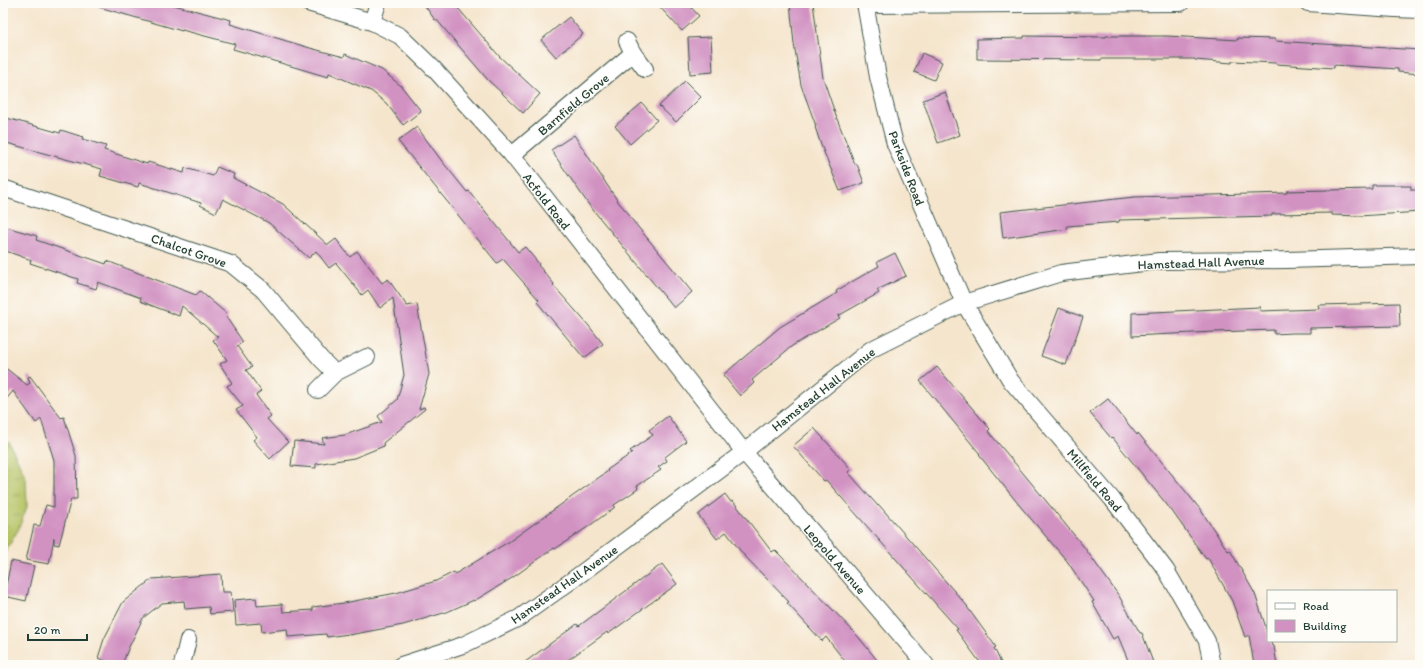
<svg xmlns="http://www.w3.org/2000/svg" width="1423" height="668" font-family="Itim,sans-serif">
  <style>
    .grass { fill: url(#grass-tufts); stroke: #6a804c }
    .building { fill: #d192c2 }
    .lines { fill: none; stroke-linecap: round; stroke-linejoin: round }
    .minor-casing { stroke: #3f564b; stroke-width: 18 }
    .minor { stroke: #fff; stroke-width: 16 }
    .labels { text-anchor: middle; stroke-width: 3; stroke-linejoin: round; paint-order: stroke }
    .street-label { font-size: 13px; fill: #1f3d34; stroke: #fdfcf7 }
  </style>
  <defs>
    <pattern id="grass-tufts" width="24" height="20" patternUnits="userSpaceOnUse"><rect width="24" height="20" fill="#b5c264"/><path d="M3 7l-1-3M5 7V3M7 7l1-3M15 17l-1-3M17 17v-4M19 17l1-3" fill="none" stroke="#939f53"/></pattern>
  </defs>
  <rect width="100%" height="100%" fill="#fdfcf7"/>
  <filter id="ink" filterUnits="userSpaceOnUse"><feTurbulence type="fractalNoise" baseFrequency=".025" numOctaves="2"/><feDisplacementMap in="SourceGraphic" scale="8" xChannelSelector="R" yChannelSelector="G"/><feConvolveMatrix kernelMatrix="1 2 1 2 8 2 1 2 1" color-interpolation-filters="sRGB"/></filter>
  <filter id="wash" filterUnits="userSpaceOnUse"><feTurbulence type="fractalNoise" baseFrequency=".012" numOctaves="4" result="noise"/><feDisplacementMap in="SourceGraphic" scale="16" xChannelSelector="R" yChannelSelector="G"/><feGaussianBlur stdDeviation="0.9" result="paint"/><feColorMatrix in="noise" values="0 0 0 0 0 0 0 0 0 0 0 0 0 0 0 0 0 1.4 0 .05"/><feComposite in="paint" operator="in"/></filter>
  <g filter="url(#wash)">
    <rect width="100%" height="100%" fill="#f5e5cc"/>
    <path class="grass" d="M3,436L9,442L26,478L27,507L18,530L3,556Z"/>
    <g id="blocks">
      <g class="building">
        <path d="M100,3H166L231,20L230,24L310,48L344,57L345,54L382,70L401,86L421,111L403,125L386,103L371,91L329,73L328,77L233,49L235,44L182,30V31L99,7Z"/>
        <path d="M423,3H463L457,7L500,57L540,94L523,113L488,80L436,19L435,20Z"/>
        <path d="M656,3H687L699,16L682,31Z"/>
        <path d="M790,3H813L823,78L837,119L855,164H857L864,183L840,191L821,145L815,127L816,126L801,85L794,44Z"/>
        <path d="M569,17L583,34L556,57L541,40Z"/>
        <path d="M1024,36L1106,37V36H1167L1238,40V38L1275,39V41L1420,50V74L1398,72V69L1368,67L1334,65V68L1276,64V63L1232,61V63L1195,60V59H1101V60L977,59V39L1024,38Z"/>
        <path d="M711,37L713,72L690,74L688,38Z"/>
        <path d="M922,53L942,62L934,80L914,72Z"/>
        <path d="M685,81L701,97L676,122L659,106Z"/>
        <path d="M945,92L960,135L938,143L923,100Z"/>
        <path d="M642,103L657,120L630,144L615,126Z"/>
        <path d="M3,117L60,133L61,130L83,137L82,139L106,146L104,150L147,164L148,162L184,173L185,168L213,176L217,167L234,174L233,178L283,204L328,245L336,239L350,257L357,251L382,283L388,279L407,306L417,304L429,374L419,409L424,407L425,409L383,443L384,446L354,458L316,464V468L291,466L294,441L324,444L322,438L345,435L382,422L378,416L397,400L404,375L393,298L380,308L368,290L362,295L336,263L329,268L316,251L309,258L269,223L223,199L216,213L200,205L201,203L158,189L139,183L138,187L100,176L102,169L3,142Z"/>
        <path d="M417,127L441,160L467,192L469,191L518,252L525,247L539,264L538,265L554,284L553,285L589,326L603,344L584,358L537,302L539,300L503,259L497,263L398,141Z"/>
        <path d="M574,135L619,203L629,214L628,215L692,292L674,308L589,205L551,150Z"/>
        <path d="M1372,185H1401V186H1411V190H1420V212L1359,216L1332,215V213L1272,214V216L1119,220V222L1067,226L1068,229L1003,238L1000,212L1134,197L1287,193V191L1372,189Z"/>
        <path d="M3,226L37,236L36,240L106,264L107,261L196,295L200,291L228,315L226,317L243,342L237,346L252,367L246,370L261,391L256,395L271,416L267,419L288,442L270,459L253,440L257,437L236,410L243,406L227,386L232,383L220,364L227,360L213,340L218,337L182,306L179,316L140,301L141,298L98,282L96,289L77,283L78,279L30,263L31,260L3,250Z"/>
        <path d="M895,253L906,276L877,290L879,293L838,316L840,318L792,346L752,380L754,383L740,396L723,375L780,327L837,293L836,291L879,266L877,262Z"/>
        <path d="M1399,303L1400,326L1310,328V333H1292L1274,334V330L1214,332L1132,336V313L1260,307V311L1319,309L1318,305Z"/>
        <path d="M1059,308L1083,317L1066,365L1041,356Z"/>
        <path d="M3,366L27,385L30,383L28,377L30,376L61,418L64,417L76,456L77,499H71L59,545L54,544V538L49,564L26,560L34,525L40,526L46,505L54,507V460L41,419L36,423L13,391L3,403Z"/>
        <path d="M937,367L990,429L988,431L1018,467L1084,547L1119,596L1140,633H1142L1154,665H1130L1118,636L1113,639L1092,602L1094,601L1067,561L1020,506L979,455L980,454L920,381Z"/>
        <path d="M1108,399L1137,435L1138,433L1200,509L1228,551L1230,550L1255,594L1268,634V641H1271L1272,646H1274L1277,665H1254L1249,635L1245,637L1232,601L1208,558L1206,559L1172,511L1112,437L1111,438L1090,413Z"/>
        <path d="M668,416L686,441L665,457L667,461L658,467L661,470L637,486L638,489L614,505L615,507L592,524L555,549L554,548L512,578L474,601V600L447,612L403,625L349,635V634L327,637L326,634L288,637L287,629L262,632L261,623L236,625L234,600L256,598L257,606L282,604L283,612L313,610V607L344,603L396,593L436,581L454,572L455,574L510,541L608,471L607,470L632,453L630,451L653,435L649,430Z"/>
        <path d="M814,428L851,469L848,472L878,506L879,505L968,607H967L996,647L994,648L1002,665H982L956,630L958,629L826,480L824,481L793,446Z"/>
        <path d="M725,494L731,502L733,501L772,552L775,550L808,584L856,634L881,665H848L826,637L822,641L787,603L789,602L742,553L726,532L717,539L698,515Z"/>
        <path d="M11,561L34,566L26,601L4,596Z"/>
        <path d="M662,564L677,584L608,634L607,632L561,665H521L577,624L579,626Z"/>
        <path d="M221,574L222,592H231L233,612L210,614L209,607L185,609L184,601L162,603L143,618L128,649L122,665H117L98,658L104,639L123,602L152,579Z"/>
      </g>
    </g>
  </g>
  <g filter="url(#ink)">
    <use href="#blocks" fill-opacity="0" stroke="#3f564b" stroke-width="1"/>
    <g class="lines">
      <g class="minor-casing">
        <g id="minor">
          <path d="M308,3L372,22L400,36L434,69L512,155L744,452L926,665"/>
          <path d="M865,3L878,77L895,144L964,303L1011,381L1112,499L1166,570L1207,641L1212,665"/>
          <path d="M1308,3L1395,9L1420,10"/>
          <path d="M865,5L1181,3"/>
          <path d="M372,22L378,3"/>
          <path d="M627,41L633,53L645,69"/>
          <path d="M512,155L633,53"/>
          <path d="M3,188L231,264L263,290L321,359L335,373"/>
          <path d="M318,390L335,373L367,357"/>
          <path d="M182,665L188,640"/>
          <path d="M401,665L463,645L519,618L571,581L744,452L870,350L964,303L1061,273L1159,261L1287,260L1420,256"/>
        </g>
      </g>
      <use href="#minor" class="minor"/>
    </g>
  </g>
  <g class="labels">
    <g class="street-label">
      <text transform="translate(573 104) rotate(-40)" y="5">Barnfield Grove</text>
      <text transform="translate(907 168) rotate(69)" y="5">Parkside Road</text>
      <text transform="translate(547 201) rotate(52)" y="5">Acfold Road</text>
      <text transform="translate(189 250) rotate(19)" y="5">Chalcot Grove</text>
      <text transform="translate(1201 262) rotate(-2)" y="5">Hamstead Hall Avenue</text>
      <text transform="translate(823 389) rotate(-38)" y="5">Hamstead Hall Avenue</text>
      <text transform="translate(1095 480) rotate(50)" y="5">Millfield Road</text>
      <text transform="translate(835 559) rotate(49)" y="5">Leopold Avenue</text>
      <text transform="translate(564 584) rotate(-35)" y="5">Hamstead Hall Avenue</text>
    </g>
  </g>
  <rect width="1423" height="668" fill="none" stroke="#fdfcf7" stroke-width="16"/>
  <rect x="1267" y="590" width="130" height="52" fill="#fdfcf7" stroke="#a4b0a9"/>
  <rect x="1275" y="603" width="20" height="6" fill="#ffffff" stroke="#a4b0a9"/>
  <text x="1303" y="610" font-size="12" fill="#1f3d34">Road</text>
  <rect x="1275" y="620" width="20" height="12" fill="#d192c2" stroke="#a4b0a9"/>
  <text x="1303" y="630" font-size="12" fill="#1f3d34">Building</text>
  <path d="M28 634v6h59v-6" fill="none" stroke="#1f3d34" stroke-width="2"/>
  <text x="34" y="634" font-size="12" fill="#1f3d34" stroke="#fdfcf7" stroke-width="3" paint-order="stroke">20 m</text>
</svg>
